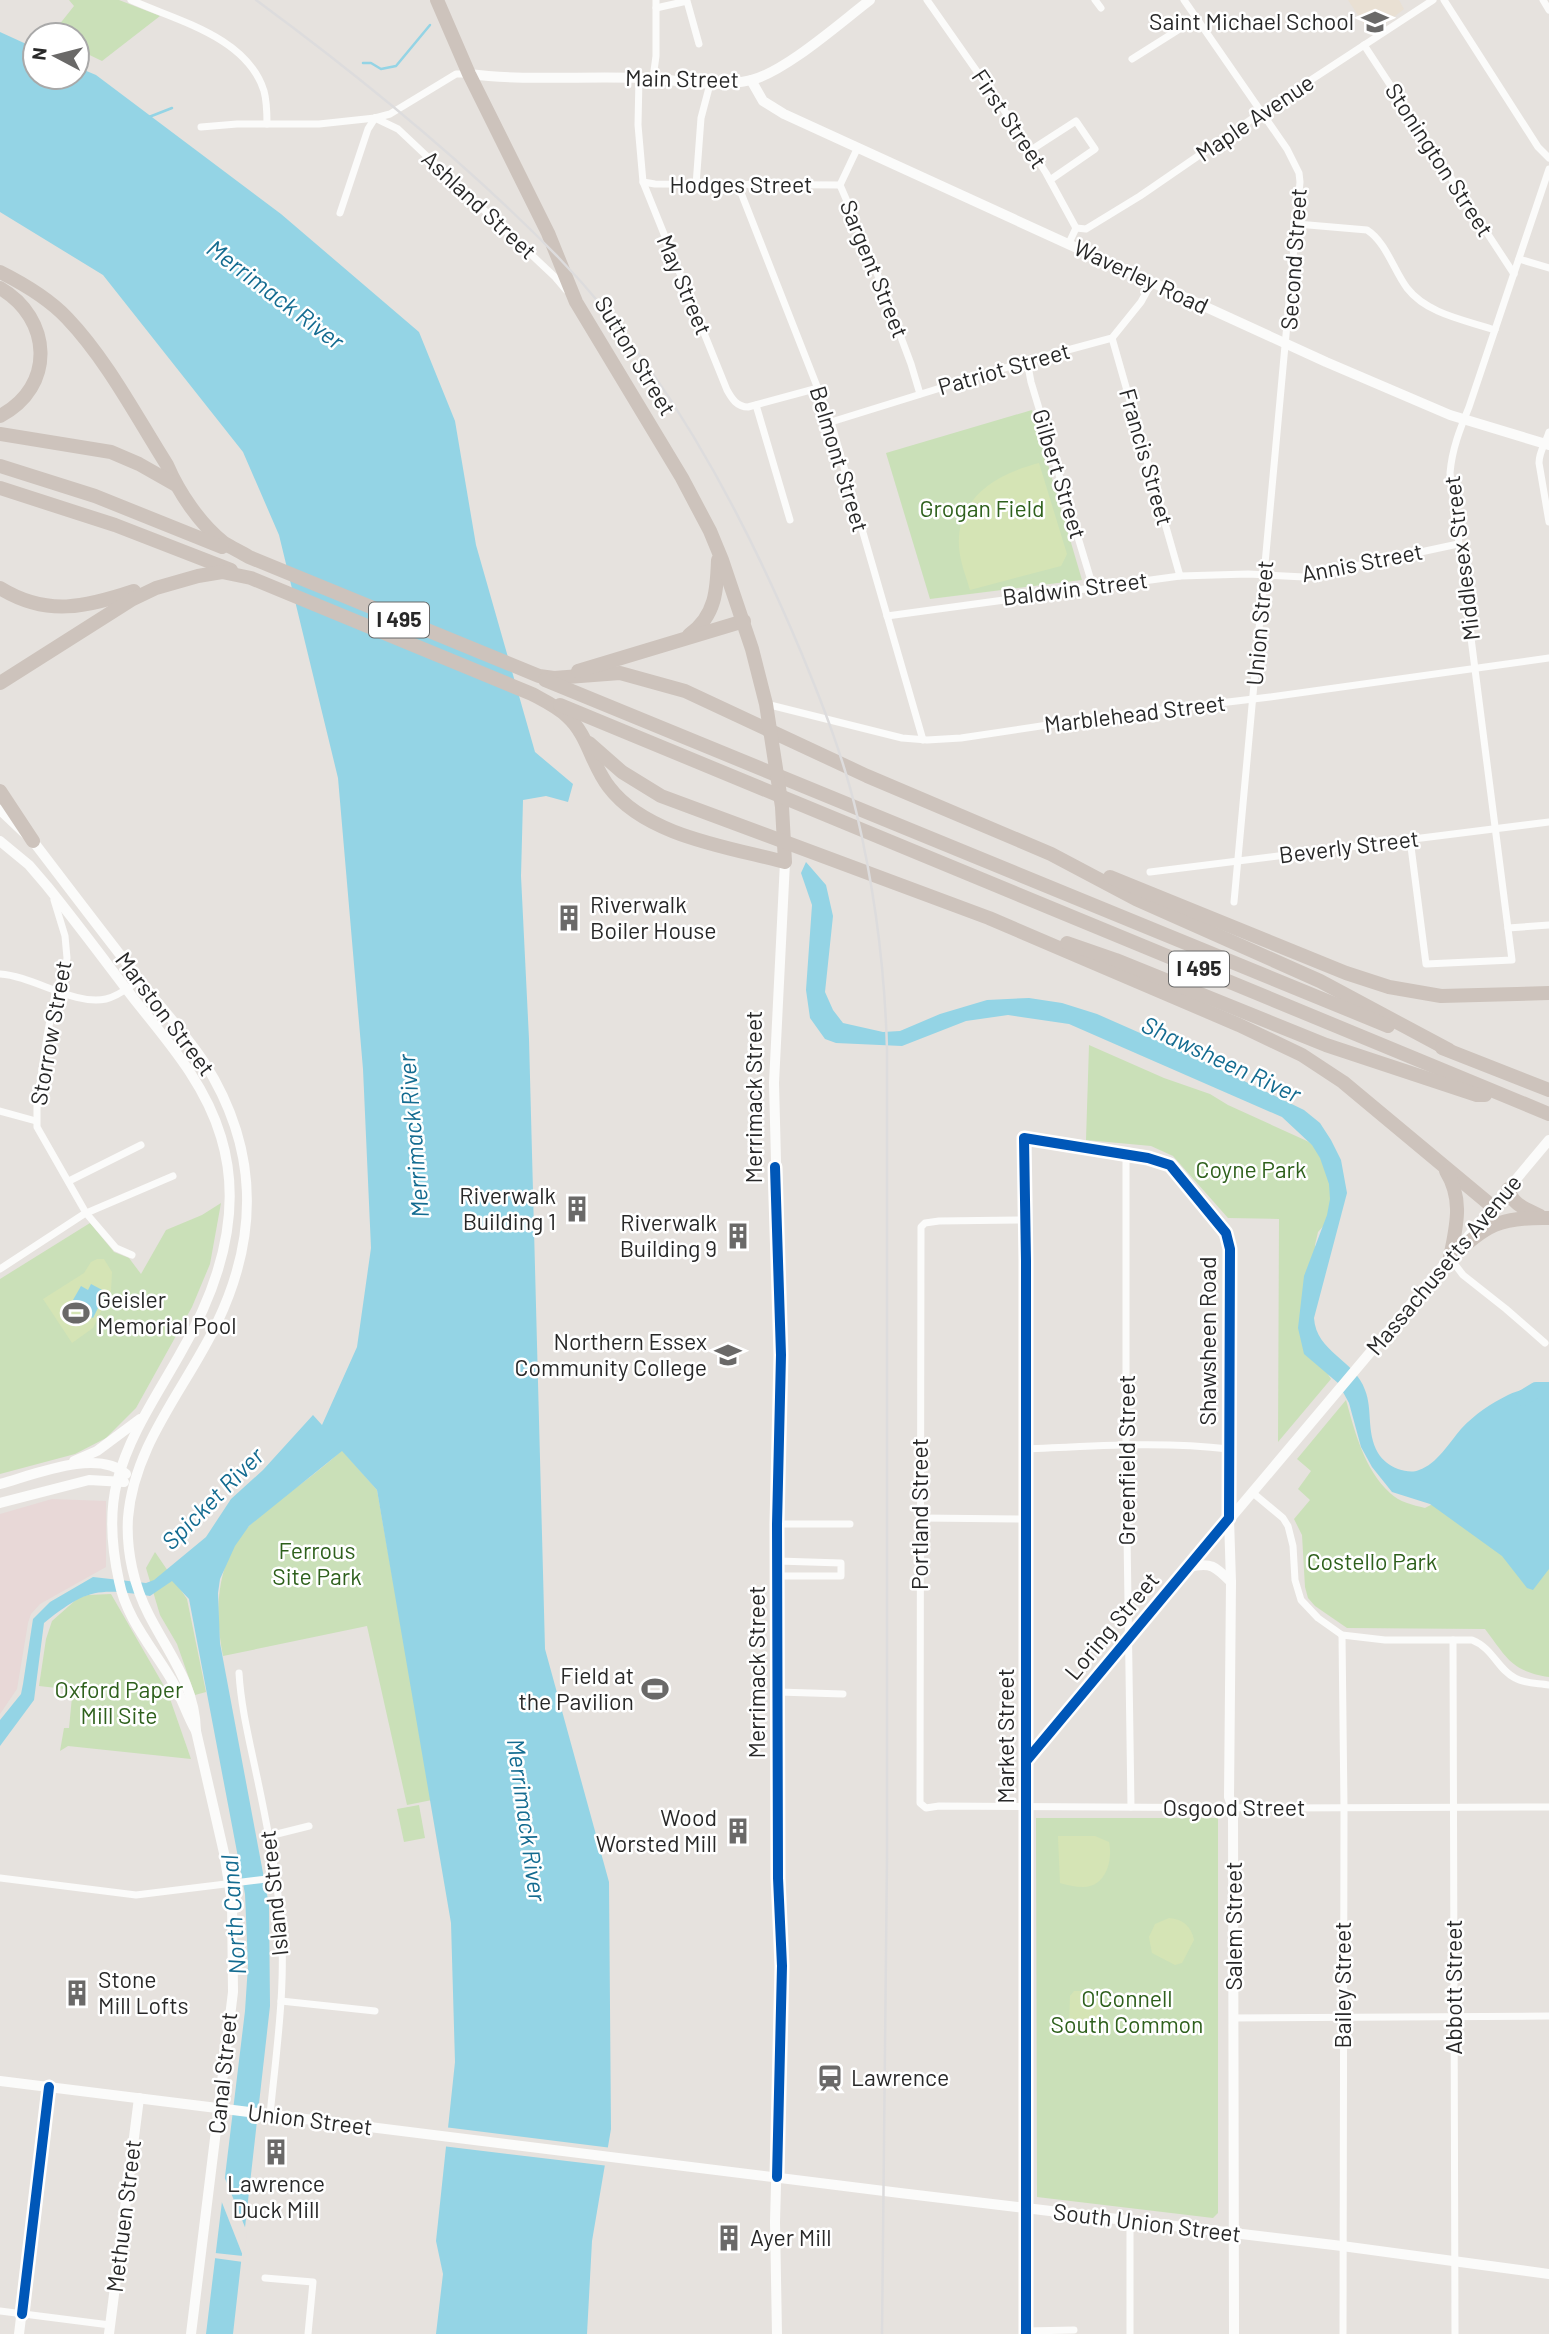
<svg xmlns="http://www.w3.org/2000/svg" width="1549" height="2334" font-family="Barlow,sans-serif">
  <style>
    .education { fill: #e9e0d3 }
    .medical { fill: #e8d8d7 }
    .green { fill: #cae0b8 }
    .pitch { fill: #d5e4b5 }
    .water { fill: #94d4e5 }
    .pier { fill: #e6e2de }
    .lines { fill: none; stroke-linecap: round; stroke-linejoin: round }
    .stream { stroke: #94d4e5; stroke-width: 2.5 }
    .river { stroke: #94d4e5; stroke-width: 16 }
    .street { stroke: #fbfbfa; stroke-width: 7 }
    .secondary { stroke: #fbfbfa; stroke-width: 10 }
    .highway { stroke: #cdc3bc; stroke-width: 14 }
    .rail { stroke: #dddcdd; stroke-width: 2.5 }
    .cycleway-casing { stroke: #fff; stroke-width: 15 }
    .cycleway { stroke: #0057b8; stroke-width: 10 }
    .labels { text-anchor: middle; stroke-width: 5; stroke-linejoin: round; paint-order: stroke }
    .shield { fill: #fff; stroke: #686868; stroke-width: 2 }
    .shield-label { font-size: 21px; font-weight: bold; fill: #282828 }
    .poi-label { font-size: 23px; fill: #282828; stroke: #fff; text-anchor: end }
    .street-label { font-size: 23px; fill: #282828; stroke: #fff }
    .park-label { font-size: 23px; fill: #2e601c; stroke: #fff }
    .water-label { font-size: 24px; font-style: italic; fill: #136b90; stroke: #fff }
  </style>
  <rect width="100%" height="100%" fill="#e6e2de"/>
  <path class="education" d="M1348,0H1399L1404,9L1371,35Z"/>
  <path class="medical" d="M52,1499L106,1501V1567L40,1604L31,1614L28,1623L17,1689L0,1714V1514Z"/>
  <g class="green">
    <path d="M69,0H119L160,16L102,61L77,49V35H51L74,6Z"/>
    <path d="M1032,410L1082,580L930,599L886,453Z"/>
    <path d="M1089,1045L1164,1078L1210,1094L1228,1105L1307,1141L1313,1145L1337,1186L1327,1222L1318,1232L1315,1245L1312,1350L1331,1379L1278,1442L1279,1219L1228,1218L1173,1156L1151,1146L1086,1140Z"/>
    <path d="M221,1203L210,1264L192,1307L136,1408L106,1438L75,1454L0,1474V1279L90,1223L114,1252L129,1258L141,1274L166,1230L202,1215Z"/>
    <path d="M1549,1399V1677C1511,1671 1507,1658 1485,1629L1347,1628L1315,1606L1308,1598L1305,1587L1302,1535L1294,1519L1310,1500L1298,1489L1311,1471L1297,1459L1346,1400C1355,1432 1364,1469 1390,1493C1399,1502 1413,1505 1425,1508L1440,1500Z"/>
    <path d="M342,1450L377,1490L432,1800L407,1805L367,1626L223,1656C214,1612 216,1559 250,1525C278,1498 313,1478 342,1450Z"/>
    <path d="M155,1552L187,1599L206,1692L195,1695L177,1644L160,1615L146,1568Z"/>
    <path d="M111,1594L168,1693L191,1759L68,1746L60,1751L64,1728H69L72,1697L67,1695L66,1689L39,1686L46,1639L52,1621L78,1598L88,1595Z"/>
    <path d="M419,1805L425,1838L404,1842L397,1809Z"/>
    <path d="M1036,1818H1218V2213L1213,2218L1037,2197Z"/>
  </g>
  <g class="pitch">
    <path d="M1039,463L1067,554L1061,566L970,590C966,576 960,562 959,547C956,497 997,474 1039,463Z"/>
    <path d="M97,1259H104L112,1272L111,1291L93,1328L72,1343L43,1299L84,1273L91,1262Z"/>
    <path d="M1058,1836H1095L1109,1842C1113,1860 1106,1887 1083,1887C1075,1887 1067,1885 1060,1883Z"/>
    <path d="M1169,1918C1183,1919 1191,1926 1194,1940L1182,1963L1175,1965L1152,1953L1149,1937L1155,1924Z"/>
    <path d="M1074,1991H1095L1100,1995V2032L1097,2035L1073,2036L1069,2031L1070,1996Z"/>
  </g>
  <g class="water">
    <path d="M0,32L35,48V77H77V67L96,75L281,214L419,332L455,421L476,545L535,752L573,784L568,802L546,796L523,800L521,876L529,1039L545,1649L609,1882L611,2129L592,2241L587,2334H436L443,2274L436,2241L455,2062L451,1923L377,1490L342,1451L249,1526L235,1546L220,1579L218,1593L220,1643L269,1905L270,2006L233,2334H206L245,2011L248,1965L245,1894L189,1599L172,1581L150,1596C97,1588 87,1589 44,1623L34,1700L0,1746V1720L21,1694L23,1684L33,1619L50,1602L93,1577L146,1583L154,1580L206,1537L231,1499L263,1470L313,1415L322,1425L357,1347L371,1248L363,1069L338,778L279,535L243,452L103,275L0,212Z"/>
    <path d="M806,862L826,885L833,916L825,992L833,1010L843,1023L883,1032L900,1031L940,1014L987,1000L1029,998L1062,1003L1097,1014L1190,1055L1304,1110L1320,1123L1331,1140L1341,1160L1347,1193L1314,1318C1316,1352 1355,1360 1365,1390C1373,1410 1366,1432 1378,1453C1382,1460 1390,1466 1398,1469C1405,1471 1412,1473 1419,1470C1437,1464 1449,1443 1461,1429C1475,1414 1490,1404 1508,1395C1521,1389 1536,1385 1549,1392V1569L1533,1590L1527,1588L1502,1556L1430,1504L1392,1492L1372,1467L1361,1447L1349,1403L1338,1383L1304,1354L1298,1328L1304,1276L1327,1215L1330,1199L1329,1184L1320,1158L1312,1145L1282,1117L1069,1024L1008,1015L966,1021L902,1046L836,1043L825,1039L810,1018L806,990L812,905L801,873Z"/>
    <path d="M91,1284L106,1292L93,1318L78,1310L80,1304L73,1300L81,1286L88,1290Z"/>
  </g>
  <g class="pier">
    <path d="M444,2127L612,2148L609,2166L442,2146Z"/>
    <path d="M224,2176L247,2232L243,2262L214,2258L215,2253L243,2256L221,2200Z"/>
  </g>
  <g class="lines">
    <g class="stream">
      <path d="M363,63H371L381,69L396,66L430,25"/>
      <path d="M149,117L172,108"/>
    </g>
    <path class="river" d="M1523,1398L1536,1390H1549"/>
    <g class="street">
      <path d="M131,0C178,21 247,37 264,91C267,102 267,113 267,124"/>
      <path d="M927,0L1027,143L1046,173L1076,228L1069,243"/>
      <path d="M1095,0L1101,8"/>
      <path d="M1184,0L1287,149L1299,173L1300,182L1234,902"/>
      <path d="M1444,0L1538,147L1549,158"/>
      <path d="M1543,0L1549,10"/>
      <path d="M656,8L687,1L699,44"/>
      <path d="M1364,45L1514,274"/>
      <path d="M1132,59L1197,18"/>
      <path d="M639,78L638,125L643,182L727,390C732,399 737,407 748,407L818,388"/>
      <path d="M653,78L656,56V0"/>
      <path d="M375,118L398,129L555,277L566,290"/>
      <path d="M201,127L237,124H319L375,118L390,114L456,74H468"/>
      <path d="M858,147L840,185L871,257L911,364L920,394"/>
      <path d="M1031,150L1076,121L1095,149L1050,180"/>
      <path d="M643,182L655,184L840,185"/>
      <path d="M696,185L701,118L710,84"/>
      <path d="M738,185L831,422L923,740"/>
      <path d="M340,213L368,129L375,118"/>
      <path d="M1297,224L1367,230C1386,242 1394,271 1407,288C1427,314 1465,320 1495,330"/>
      <path d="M1076,228L1086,229L1140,196L1262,112L1433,0"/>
      <path d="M1519,259L1549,268"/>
      <path d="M1112,338L1180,576"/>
      <path d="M1027,361L1031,382L1093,587"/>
      <path d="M756,405L790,520"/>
      <path d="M831,422L1027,361L1112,338L1141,302L1152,282"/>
      <path d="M1549,432C1546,443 1539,451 1539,463L1549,522"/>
      <path d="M887,616L1180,576L1248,574L1304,577L1458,544"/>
      <path d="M766,704L902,738L927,740L961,738L1094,718L1270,697L1549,658"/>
      <path d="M1410,839L1426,964L1512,960L1450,473C1452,449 1460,429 1469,407L1549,169"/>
      <path d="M1150,872L1549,822"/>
      <path d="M54,900L65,936L67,958L65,970L56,989L47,1036L37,1104V1127L86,1213L116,1248L132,1255"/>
      <path d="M1508,928L1549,925"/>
      <path d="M0,974C33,976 74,1006 106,999C119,996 129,987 140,980"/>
      <path d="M0,1111L36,1121"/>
      <path d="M1126,1155V1467L1131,1807"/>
      <path d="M69,1181L141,1145"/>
      <path d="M1025,1220L939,1221L925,1223L921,1227L920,1803L926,1808L939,1806L1281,1808L1549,1807"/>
      <path d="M1450,1258L1463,1275L1506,1309L1545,1343"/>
      <path d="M0,1269L84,1214L173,1176"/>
      <path d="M1026,1449C1093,1446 1162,1441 1229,1449"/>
      <path d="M1253,1493L1283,1518L1288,1526L1293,1546L1295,1580L1301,1600L1318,1618L1342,1635L1385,1640H1472C1493,1648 1498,1670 1515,1678C1525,1684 1538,1683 1549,1685"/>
      <path d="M921,1518L1026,1519"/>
      <path d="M777,1524H850"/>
      <path d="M778,1576H841V1563L778,1561"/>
      <path d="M1342,1635L1344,1808L1343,2334"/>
      <path d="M1453,1640L1455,2334"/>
      <path d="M239,1673C241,1708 250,1743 257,1777C266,1819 274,1861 279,1903C288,1974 277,2044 270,2115"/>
      <path d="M778,1692L843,1694"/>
      <path d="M1027,1760L1024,1138L1148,1158L1170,1165L1226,1233L1230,1249L1229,1518"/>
      <path d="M269,1836L309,1826"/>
      <path d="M0,1878L136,1895L275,1878"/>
      <path d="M281,2001L375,2011"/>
      <path d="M1234,2018L1549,2016"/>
      <path d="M265,2278L313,2282L308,2334"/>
      <path d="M0,2311L110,2325"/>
      <path d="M1026,2331L1074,2330"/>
      <path d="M1026,2334L1027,2208"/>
      <path d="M1130,2334V2221"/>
    </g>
    <g class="secondary">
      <path d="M469,74C525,81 583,76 640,78C676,79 715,89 751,80C785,72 841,22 870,0"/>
      <path d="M751,80L763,101L784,114L1326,362L1450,415L1549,445"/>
      <path d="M0,810L33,841C68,887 103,933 139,979C160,1007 185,1033 204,1062C258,1147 260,1233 217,1323C186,1388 134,1444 128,1518C126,1551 134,1586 149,1615C169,1654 195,1685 196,1731L224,1853L232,1902L233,1992L191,2334"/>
      <path d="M0,841L29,865L47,886C77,923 105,961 134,999C168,1042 205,1083 221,1137C244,1212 218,1289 180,1354C157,1395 129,1435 117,1482C109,1514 112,1549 119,1581C126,1618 152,1647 171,1679C181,1695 186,1714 196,1731"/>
      <path d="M1466,1239L1549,1140"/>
      <path d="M74,1461L97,1451L140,1419"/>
      <path d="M0,1484C33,1475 97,1448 126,1474"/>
      <path d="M0,1503L89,1480L124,1482"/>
      <path d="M1229,1518L1231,1582L1229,1797L1233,1808L1234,2334"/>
      <path d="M1189,1567C1211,1562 1215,1566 1231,1582"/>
      <path d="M0,2081L900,2193L1342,2246L1549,2274"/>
      <path d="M1027,2208V1760L1453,1254"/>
      <path d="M19,2334L49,2087"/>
      <path d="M109,2334L139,2098"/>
      <path d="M777,2334L775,2222L782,1966L778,1878L777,1524L781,1355L774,1083L785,862"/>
    </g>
    <g class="highway">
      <path d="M0,272C24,284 48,298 67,318C107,360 136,416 167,465C179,493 200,524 224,543C232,548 241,552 249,557L539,676L554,678L620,673L685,691L867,776L1051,854L1136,899L1320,981L1449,1050"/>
      <path d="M0,288C52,318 56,387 0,416"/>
      <path d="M0,434L111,452L139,464L176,485"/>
      <path d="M0,466L95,496L222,547"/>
      <path d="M0,488L115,525L231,570"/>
      <path d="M0,588C47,617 86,607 134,591"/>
      <path d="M689,635C716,616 717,589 718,560"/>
      <path d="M578,671L744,621"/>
      <path d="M545,680L1388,1026"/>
      <path d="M0,683L131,600L156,588L198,576L222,572L251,578L532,694C545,701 558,707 568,717C588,735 592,766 609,787C646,836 728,847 785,862L782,807L766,704L752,649L722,560L710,531L682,478L576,302L548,233L469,74L437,0"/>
      <path d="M560,705L1549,1114"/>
      <path d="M589,743L622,772L661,796L989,918L1239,1025L1302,1055L1343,1082L1493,1207"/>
      <path d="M0,791L33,841"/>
      <path d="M1110,877L1346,973L1389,987L1441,996L1549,993"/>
      <path d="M1067,943L1116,960L1326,1045L1477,1095H1485"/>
      <path d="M1442,1048L1549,1090"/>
      <path d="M1446,1171C1464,1200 1456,1227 1450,1258"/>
      <path d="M1508,1189C1512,1205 1527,1209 1540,1216"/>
      <path d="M1450,1258C1488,1225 1497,1217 1549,1218"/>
    </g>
    <path class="rail" d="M256,0C362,78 466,163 558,257C664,366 743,513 801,652C823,705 844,759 857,815C875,892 885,971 887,1050V1857L882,2334"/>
    <g class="cycleway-casing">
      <g id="cycleway">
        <path d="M775,1167L781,1355L777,1524L778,1878L782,1966L777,2177"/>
        <path d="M22,2314L49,2087"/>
        <path d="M1026,2334V1261L1024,1138L1148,1158L1170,1165L1226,1233L1230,1249L1229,1518L1027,1760"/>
      </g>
    </g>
    <use href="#cycleway" class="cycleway"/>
  </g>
  <defs>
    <g id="school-bare" transform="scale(2.1)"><path d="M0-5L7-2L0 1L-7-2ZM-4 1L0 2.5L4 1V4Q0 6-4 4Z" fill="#6a6968" stroke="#fff" stroke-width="2.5" paint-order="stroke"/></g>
    <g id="building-bare" transform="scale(2.1)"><path d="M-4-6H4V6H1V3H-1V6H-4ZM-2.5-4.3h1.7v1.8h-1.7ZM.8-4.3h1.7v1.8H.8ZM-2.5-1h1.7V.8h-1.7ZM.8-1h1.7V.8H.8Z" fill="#6a6968" stroke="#fff" stroke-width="2.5" paint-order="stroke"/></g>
    <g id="stadium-bare" transform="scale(2.1)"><path d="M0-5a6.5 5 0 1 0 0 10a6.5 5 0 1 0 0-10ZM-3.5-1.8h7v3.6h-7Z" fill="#6a6968" stroke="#fff" stroke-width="2.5" paint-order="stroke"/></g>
    <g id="university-bare" transform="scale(2.1)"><path d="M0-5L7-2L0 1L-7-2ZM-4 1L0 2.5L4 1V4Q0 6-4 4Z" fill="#6a6968" stroke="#fff" stroke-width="2.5" paint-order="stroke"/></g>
    <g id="station-bare" transform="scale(2.1)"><path d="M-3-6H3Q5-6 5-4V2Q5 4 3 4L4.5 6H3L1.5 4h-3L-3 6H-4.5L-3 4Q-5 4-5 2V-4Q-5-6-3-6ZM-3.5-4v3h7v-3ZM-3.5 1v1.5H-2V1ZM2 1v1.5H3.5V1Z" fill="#6a6968" stroke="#fff" stroke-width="2.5" paint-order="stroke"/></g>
  </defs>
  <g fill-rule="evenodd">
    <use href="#school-bare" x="1375" y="22"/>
    <use href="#building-bare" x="569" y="918"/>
    <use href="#building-bare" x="577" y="1209"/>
    <use href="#building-bare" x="738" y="1236"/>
    <use href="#stadium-bare" x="76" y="1313"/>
    <use href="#university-bare" x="728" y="1355"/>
    <use href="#stadium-bare" x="655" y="1689"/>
    <use href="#building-bare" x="738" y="1831"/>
    <use href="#building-bare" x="77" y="1993"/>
    <use href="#station-bare" x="830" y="2078"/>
    <use href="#building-bare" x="276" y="2152"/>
    <use href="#building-bare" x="729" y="2238"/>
  </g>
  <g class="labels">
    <g class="shield">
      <rect x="369" y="602.5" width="60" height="35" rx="5"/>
      <rect x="1169" y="951.5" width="60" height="35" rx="5"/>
    </g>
    <g class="shield-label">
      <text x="399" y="627">I 495</text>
      <text x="1199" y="976">I 495</text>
    </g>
    <g class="poi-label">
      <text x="1354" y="30">Saint Michael School</text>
      <text x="590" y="913" text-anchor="start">Riverwalk<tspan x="590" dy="26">Boiler House</tspan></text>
      <text x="556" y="1204">Riverwalk<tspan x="556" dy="26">Building 1</tspan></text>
      <text x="717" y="1231">Riverwalk<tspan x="717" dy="26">Building 9</tspan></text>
      <text x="97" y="1308" text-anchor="start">Geisler<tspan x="97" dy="26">Memorial Pool</tspan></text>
      <text x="707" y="1350">Northern Essex<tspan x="707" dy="26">Community College</tspan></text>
      <text x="634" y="1684">Field at<tspan x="634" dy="26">the Pavilion</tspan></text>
      <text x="717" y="1826">Wood<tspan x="717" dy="26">Worsted Mill</tspan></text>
      <text x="98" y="1988" text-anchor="start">Stone<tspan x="98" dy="26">Mill Lofts</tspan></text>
      <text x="851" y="2086" text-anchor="start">Lawrence</text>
      <text x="276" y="2192" text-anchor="middle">Lawrence<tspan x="276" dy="26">Duck Mill</tspan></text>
      <text x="750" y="2246" text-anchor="start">Ayer Mill</text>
    </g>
    <g class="street-label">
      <text transform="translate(682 79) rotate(1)" y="8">Main Street</text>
      <text transform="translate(1255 118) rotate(-34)" y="8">Maple Avenue</text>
      <text transform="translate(1009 119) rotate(56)" y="8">First Street</text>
      <text transform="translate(1439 160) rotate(57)" y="8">Stonington Street</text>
      <text x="741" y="193">Hodges Street</text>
      <text transform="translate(479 205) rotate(43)" y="8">Ashland Street</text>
      <text transform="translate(1294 259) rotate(-86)" y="8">Second Street</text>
      <text transform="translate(874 269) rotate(68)" y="8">Sargent Street</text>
      <text transform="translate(1141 277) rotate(25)" y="8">Waverley Road</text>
      <text transform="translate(684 285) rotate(67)" y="8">May Street</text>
      <text transform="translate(635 356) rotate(59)" y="8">Sutton Street</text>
      <text transform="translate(1004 369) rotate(-16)" y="8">Patriot Street</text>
      <text transform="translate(1146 457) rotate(74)" y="8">Francis Street</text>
      <text transform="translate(839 459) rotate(73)" y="8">Belmont Street</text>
      <text transform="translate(1059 474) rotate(73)" y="8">Gilbert Street</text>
      <text transform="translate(1462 558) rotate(-97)" y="8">Middlesex Street</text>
      <text transform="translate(1362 563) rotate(-11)" y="8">Annis Street</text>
      <text transform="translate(1075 589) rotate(-7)" y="8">Baldwin Street</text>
      <text transform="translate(1260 623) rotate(-85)" y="8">Union Street</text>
      <text transform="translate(1135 714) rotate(-7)" y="8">Marblehead Street</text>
      <text transform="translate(1349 847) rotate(-7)" y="8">Beverly Street</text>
      <text transform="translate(165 1014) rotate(53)" y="8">Marston Street</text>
      <text transform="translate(51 1033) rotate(-80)" y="8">Storrow Street</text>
      <text transform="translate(754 1097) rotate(-90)" y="8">Merrimack Street</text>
      <text transform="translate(1444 1265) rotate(-50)" y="8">Massachusetts Avenue</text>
      <text transform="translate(1208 1341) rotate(-90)" y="8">Shawsheen Road</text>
      <text transform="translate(1127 1460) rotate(-90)" y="8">Greenfield Street</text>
      <text transform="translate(920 1514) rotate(-90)" y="8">Portland Street</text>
      <text transform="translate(1112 1626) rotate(-50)" y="8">Loring Street</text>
      <text transform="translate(757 1672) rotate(-90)" y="8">Merrimack Street</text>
      <text transform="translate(1006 1736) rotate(-90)" y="8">Market Street</text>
      <text x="1234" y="1816">Osgood Street</text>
      <text transform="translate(274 1893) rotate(-96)" y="8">Island Street</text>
      <text transform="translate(1234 1926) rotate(-90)" y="8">Salem Street</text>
      <text transform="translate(1343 1985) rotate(-90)" y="8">Bailey Street</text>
      <text transform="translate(1454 1987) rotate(-90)" y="8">Abbott Street</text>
      <text transform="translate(223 2073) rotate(-84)" y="8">Canal Street</text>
      <text transform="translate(310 2120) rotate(7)" y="8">Union Street</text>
      <text transform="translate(124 2216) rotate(-83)" y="8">Methuen Street</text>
      <text transform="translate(1147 2223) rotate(7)" y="8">South Union Street</text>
    </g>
    <g class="park-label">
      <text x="982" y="517">Grogan Field</text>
      <text x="1251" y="1178">Coyne Park</text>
      <text x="317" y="1559">Ferrous<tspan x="317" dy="26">Site Park</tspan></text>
      <text x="1372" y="1570">Costello Park</text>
      <text x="119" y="1698">Oxford Paper<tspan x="119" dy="26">Mill Site</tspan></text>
      <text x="1127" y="2007">O'Connell<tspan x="1127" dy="26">South Common</tspan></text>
    </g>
    <g class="water-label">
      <text transform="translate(275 295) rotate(37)" y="8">Merrimack River</text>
      <text transform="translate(1221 1060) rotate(25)" y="8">Shawsheen River</text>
      <text transform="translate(414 1136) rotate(-95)" y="8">Merrimack River</text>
      <text transform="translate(213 1499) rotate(-45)" y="8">Spicket River</text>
      <text transform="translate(526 1820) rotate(82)" y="8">Merrimack River</text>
      <text transform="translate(234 1915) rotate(-94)" y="8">North Canal</text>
    </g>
  </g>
  <g transform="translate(56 56) rotate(277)"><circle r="33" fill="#ffffff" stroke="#a9a9a9" stroke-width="2"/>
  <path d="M0-5L12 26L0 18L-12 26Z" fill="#6a6968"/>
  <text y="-10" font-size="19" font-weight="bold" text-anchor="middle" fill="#282828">N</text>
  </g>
</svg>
